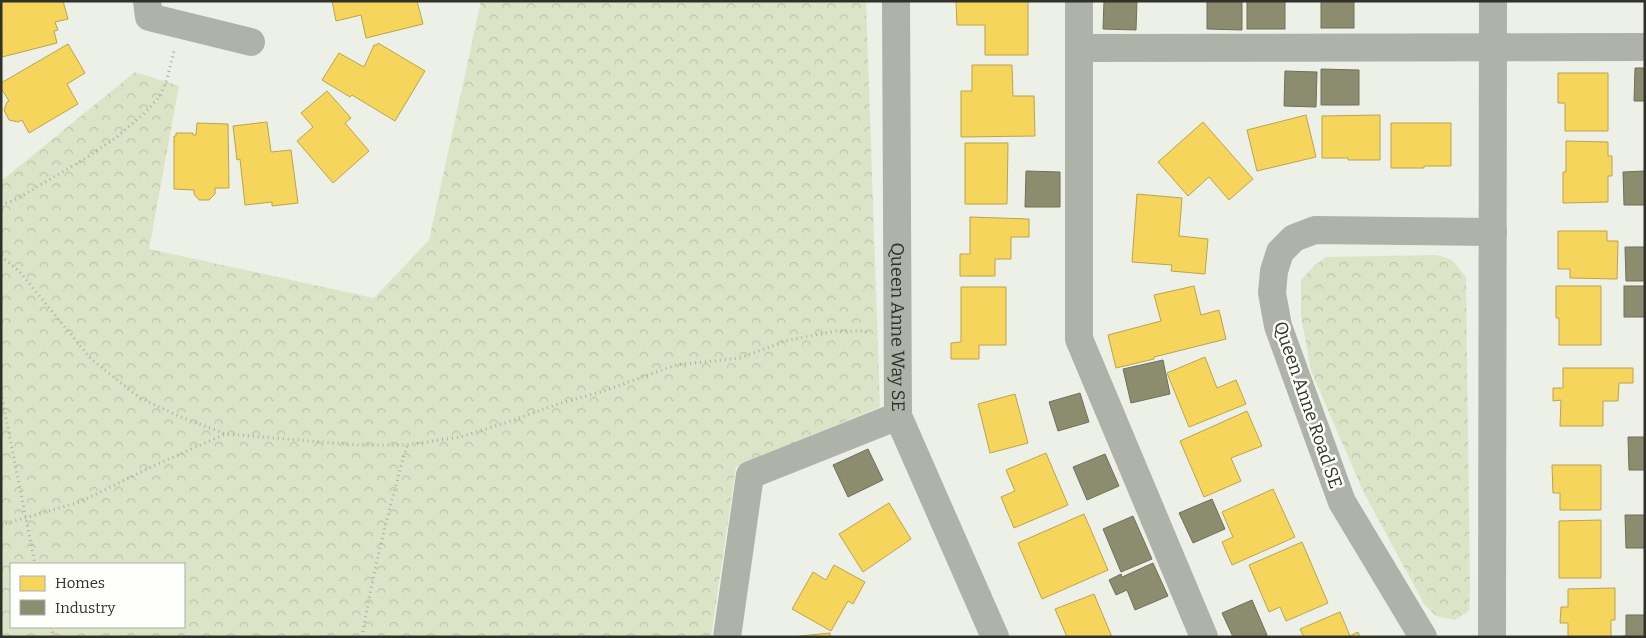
<svg xmlns="http://www.w3.org/2000/svg" width="1646" height="638" font-family="Bitter,serif">
  <style>
    .park { fill: url(#park-crowns); fill-rule: evenodd }
    .homes { fill: #f6d55c; stroke: #baa44d }
    .industry { fill: #8c8c6e; stroke: #70715a }
    .lines { fill: none; stroke-linecap: round; stroke-linejoin: round }
    .path { stroke: #acaea6; stroke-width: 3; stroke-dasharray: 1 4; stroke-linecap: butt }
    .minor { stroke: #afb2a9; stroke-width: 28 }
    .labels { text-anchor: middle; stroke-width: 5; stroke-linejoin: round; paint-order: stroke }
    .street-label { font-size: 18px; fill: #2f312a; stroke: #fefffb }
  </style>
  <defs>
    <pattern id="park-crowns" width="20" height="18" patternUnits="userSpaceOnUse" patternTransform="scale(1.25)"><rect width="20" height="18" fill="#dce4c8"/><path d="M2 6a3 3 0 1 1 6 0M12 15a3 3 0 1 1 6 0" fill="none" stroke="#bdc4ac"/></pattern>
  </defs>
  <rect width="100%" height="100%" fill="#edf0e6"/>
  <g class="park">
    <path d="M481,1H866L880,407L736,467L711,637H1V181L135,72L179,86L149,249L374,298L429,240ZM11,564H184V627H11Z"/>
    <path d="M1437,255L1452,260L1466,277L1470,589L1469,611L1455,620L1436,616L1424,604L1363,491L1311,371L1301,316V280L1314,266L1326,257Z"/>
  </g>
  <g class="homes">
    <path d="M1,1H63L68,19L55,22L58,30L54,31L57,43L2,57Z"/>
    <path d="M332,1H417L423,24L366,38L361,15L336,21Z"/>
    <path d="M956,1H1028V55H985V25H957Z"/>
    <path d="M378,43L425,71L395,121L352,95L350,97L322,80L339,53L364,67L374,45H377Z"/>
    <path d="M68,44L85,73L67,84L78,104L29,133L22,120L18,122L9,120L4,110L7,102L9,101L1,88V83Z"/>
    <path d="M972,65H1012L1013,96H1034L1035,136L961,137V91H972Z"/>
    <path d="M1558,73H1608V131H1565V103H1558Z"/>
    <path d="M327,91L351,118L345,123L369,151L333,183L297,141L313,127L301,113Z"/>
    <path d="M1306,115L1316,157L1257,171L1247,130Z"/>
    <path d="M1380,115V160H1348V158H1322V116Z"/>
    <path d="M267,122L271,152L291,150L298,203L272,206V202L245,205L240,159L237,160L233,126Z"/>
    <path d="M1203,122L1253,179L1229,200L1209,177L1188,196L1158,162Z"/>
    <path d="M197,123L228,124L229,188H215V194L209,200H199L194,194V190L174,189V136H176V133H193V135H196Z"/>
    <path d="M1391,123H1451V166H1424V168H1391Z"/>
    <path d="M1566,141L1608,142V156H1612V176H1608V202L1563,203V172H1566Z"/>
    <path d="M965,143H1008L1007,204H965Z"/>
    <path d="M1137,194L1182,198L1179,236L1208,239L1205,274L1171,271L1172,265L1132,262Z"/>
    <path d="M970,217L1029,219V237H1011V259H995V276H960V254H970Z"/>
    <path d="M1558,231H1607V241H1618L1617,279L1570,278V269H1558Z"/>
    <path d="M1194,286L1201,315L1219,310L1226,339L1154,357V359L1116,368L1108,335L1161,321L1154,295Z"/>
    <path d="M1556,286H1601V345H1559V318H1556Z"/>
    <path d="M961,287H1006V345H979V359H951V343L961,342Z"/>
    <path d="M1205,357L1217,388L1236,380L1246,404L1189,427L1167,373Z"/>
    <path d="M1563,368H1633V383H1619L1618,401H1603V426H1560L1561,400L1553,401V388H1563Z"/>
    <path d="M1015,394L1028,443L990,453L978,404Z"/>
    <path d="M1247,411L1262,446L1231,458L1241,481L1204,497L1180,441Z"/>
    <path d="M1046,453L1068,505L1014,528L1001,497L1015,491L1006,470Z"/>
    <path d="M1552,465H1601V510H1560V493H1553Z"/>
    <path d="M1273,489L1295,537L1232,565L1222,542L1233,537L1222,512Z"/>
    <path d="M889,503L911,539L863,572L839,534Z"/>
    <path d="M1084,514L1108,570L1042,599L1018,543Z"/>
    <path d="M1601,520V578H1559V521Z"/>
    <path d="M1302,542L1328,603L1286,621L1280,607L1269,612L1249,565Z"/>
    <path d="M834,565L865,582L853,604L848,601L831,631L792,609L813,572L826,580Z"/>
    <path d="M1615,588V620H1611V637H1568V623H1560L1561,607H1568V589Z"/>
    <path d="M1094,594L1112,637H1067L1055,609Z"/>
    <path d="M1340,612L1350,636L1358,632L1360,637H1304L1300,629Z"/>
    <path d="M830,633V637H798L800,636Z"/>
  </g>
  <g class="industry">
    <path d="M1104,1H1137L1136,30L1103,29Z"/>
    <path d="M1207,1H1242V30L1207,29Z"/>
    <rect x="1247" y="1" width="38" height="28"/>
    <rect x="1321" y="1" width="33" height="27"/>
    <path d="M1635,68H1645V101H1634Z"/>
    <path d="M1321,69L1359,70V105H1321Z"/>
    <path d="M1285,71L1317,72L1316,107L1284,106Z"/>
    <path d="M1026,171L1060,172V207H1025Z"/>
    <path d="M1645,171V205H1624L1623,172Z"/>
    <path d="M1625,247H1645V281H1626Z"/>
    <rect x="1624" y="286" width="21" height="31"/>
    <path d="M1163,360L1170,394L1131,403L1123,369Z"/>
    <path d="M1080,393L1089,422L1058,431L1049,402Z"/>
    <path d="M1628,437H1645V470H1629Z"/>
    <path d="M868,449L883,480L848,497L833,465Z"/>
    <path d="M1105,454L1119,486L1087,500L1073,467Z"/>
    <path d="M1212,499L1225,529L1193,543L1179,513Z"/>
    <path d="M1625,515H1645V548H1626Z"/>
    <path d="M1133,516L1152,559L1121,572L1103,529Z"/>
    <path d="M1153,563L1168,596L1135,610L1127,590L1116,595L1109,580L1121,574L1122,577Z"/>
    <path d="M1252,600L1267,635L1263,637H1233L1222,613Z"/>
    <path d="M1626,615H1645V637H1614L1626,636Z"/>
  </g>
  <g class="lines">
    <g class="path">
      <path d="M1,205L15,200L86,158L117,137L147,111L160,96L167,79L174,51"/>
      <path d="M1,256L20,272L91,359L140,398L183,418L226,434L359,445H407L460,437L508,422L558,404L604,391L676,365L740,358L785,341L836,331H863L869,333"/>
      <path d="M1,393L35,564"/>
      <path d="M1,525L80,502L151,467L225,434"/>
      <path d="M51,627L54,637"/>
      <path d="M362,637C373,571 389,508 407,445"/>
    </g>
    <g class="minor">
      <path d="M147,1L149,17L251,42"/>
      <path id="s1" d="M896,1L898,416L995,637"/>
      <path d="M1079,1V339L1204,637"/>
      <path d="M1079,48L1645,47"/>
      <path d="M727,637L750,475L898,416"/>
      <path d="M1423,637L1342,502L1278,326L1272,293L1274,271L1280,252L1294,238L1315,230L1493,232"/>
      <path d="M1492,637L1493,1"/>
    </g>
  </g>
  <g class="labels">
    <g class="street-label">
      <text dy="6" stroke="none"><textPath href="#s1" startOffset="326">Queen Anne Way SE</textPath></text>
      <text transform="translate(1308 405) rotate(71)" y="6">Queen Anne Road SE</text>
    </g>
  </g>
  <rect width="1646" height="638" fill="none" stroke="#2f312a" stroke-width="5"/>
  <rect x="10" y="563" width="175" height="65" fill="#fefffb" stroke="#abada7"/>
  <rect x="20" y="576" width="25" height="15" fill="#f6d55c" stroke="#abada7"/>
  <text x="55" y="588" font-size="15" fill="#2f312a">Homes</text>
  <rect x="20" y="600" width="25" height="15" fill="#8c8c6e" stroke="#abada7"/>
  <text x="55" y="613" font-size="15" fill="#2f312a">Industry</text>
</svg>
